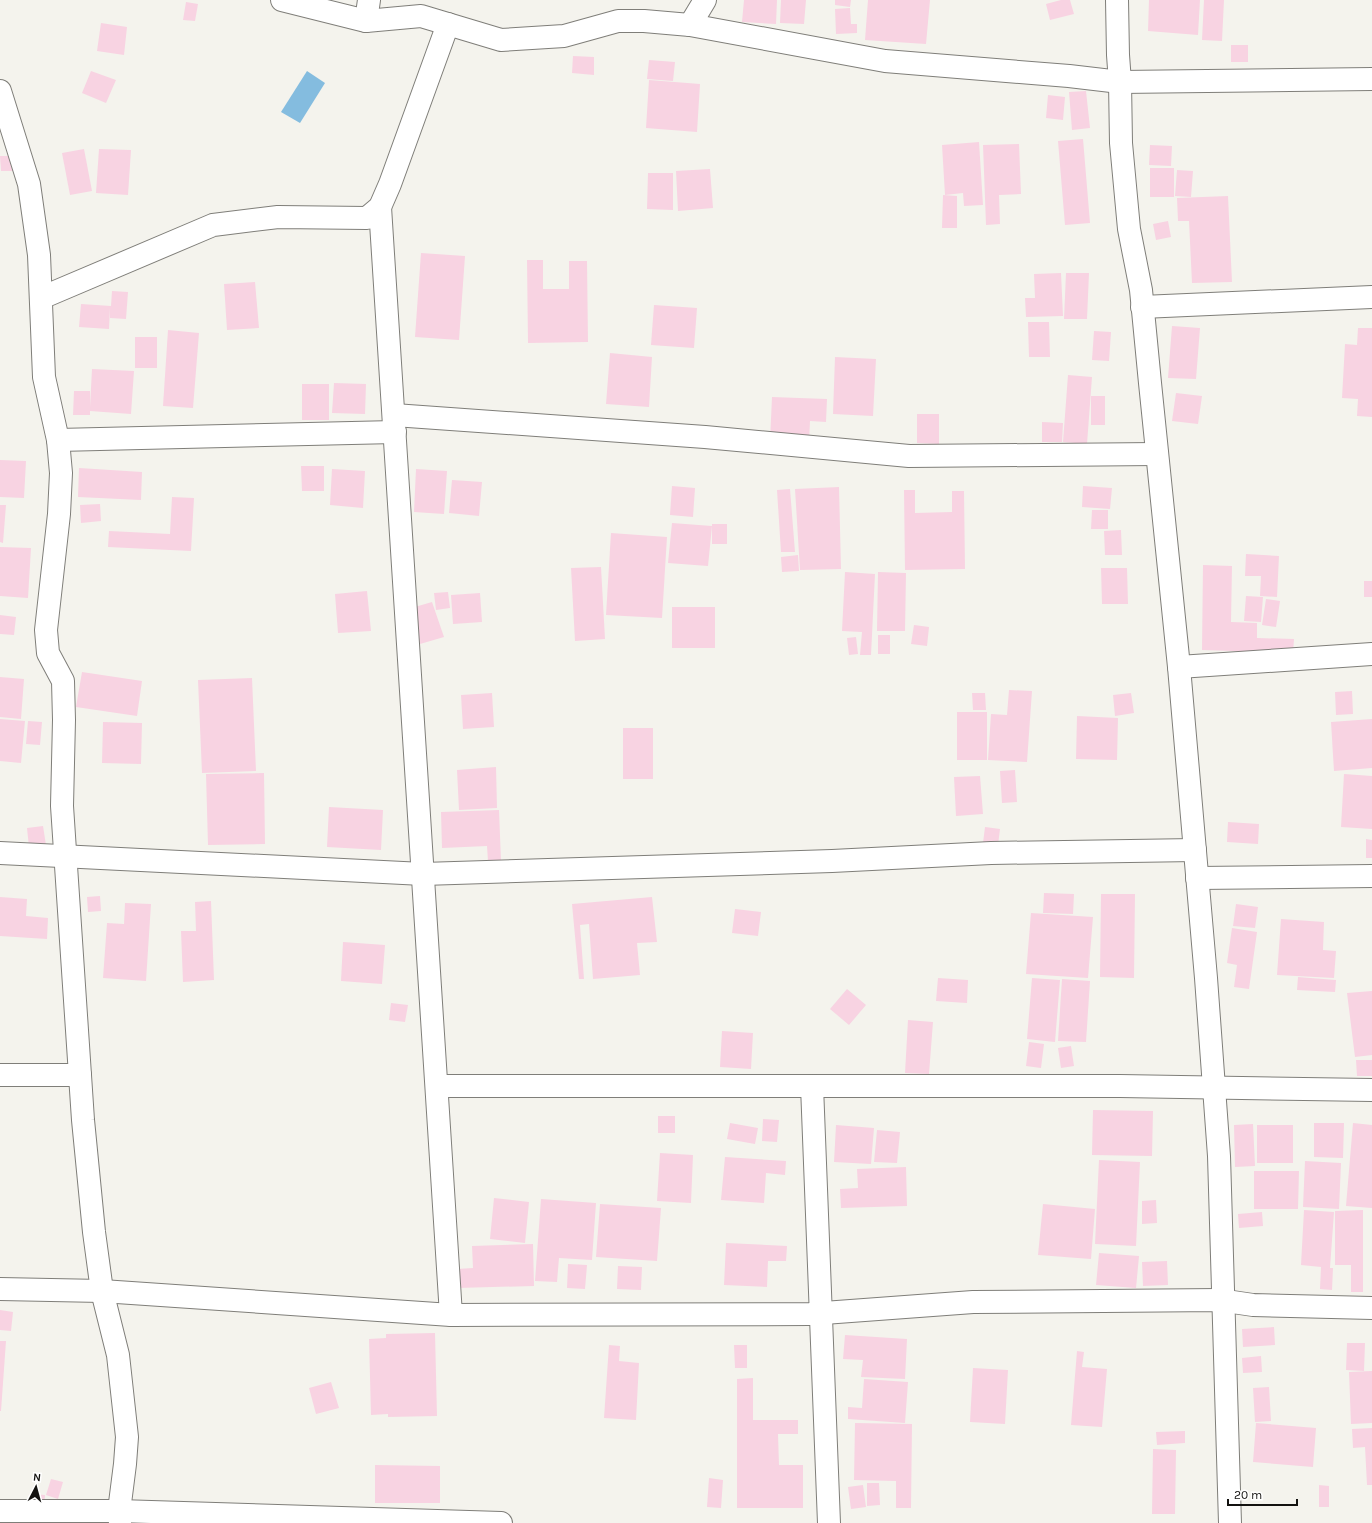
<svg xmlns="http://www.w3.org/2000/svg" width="1372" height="1523" font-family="Karla,sans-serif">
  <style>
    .water { fill: #84bcdf }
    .building { fill: #f8d3e2 }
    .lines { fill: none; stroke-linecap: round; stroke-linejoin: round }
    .street-casing { stroke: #7f7e79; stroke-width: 24 }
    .street { stroke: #fff; stroke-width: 22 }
  </style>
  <rect width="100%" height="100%" fill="#f4f3ed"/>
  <path class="water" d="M307,71L325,83L300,123L281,112Z"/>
  <g class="building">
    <path d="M744,0H777L776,24L742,22Z"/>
    <path d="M781,0H806L804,24L780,23Z"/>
    <path d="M835,0H851L850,7L835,5Z"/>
    <path d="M868,0H930L926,44L865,40Z"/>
    <path d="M1061,0H1070L1074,14L1050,20L1046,4Z"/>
    <path d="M1149,0H1200L1198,35L1148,31Z"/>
    <path d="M1204,0H1224L1222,41L1202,40Z"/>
    <path d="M186,2L198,4L195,21L183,20Z"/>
    <path d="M850,8L851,24H857V33L836,34L835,9Z"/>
    <path d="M101,23L127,27L124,55L97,51Z"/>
    <rect x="1231" y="45" width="17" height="17"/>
    <path d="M573,56L594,57V75L572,73Z"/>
    <path d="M649,60L675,62L673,81L647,79Z"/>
    <path d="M91,71L116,80L106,103L82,93Z"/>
    <path d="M649,80L700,84L697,132L646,128Z"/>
    <path d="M1086,91L1090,128L1072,130L1069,92Z"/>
    <path d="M1048,95L1065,97L1063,120L1046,118Z"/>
    <path d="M1083,139L1090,223L1065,225L1058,141Z"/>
    <path d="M979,142L983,205L964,206L963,193L945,195L942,145Z"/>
    <path d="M1019,144L1021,194L999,195L1000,224L986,225L983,145Z"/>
    <path d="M1150,145L1172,146L1171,166L1149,165Z"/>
    <path d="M84,149L92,191L70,195L62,153Z"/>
    <path d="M99,149L131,150L128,195L96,193Z"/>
    <path d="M0,156H18V171H1Z"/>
    <rect x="1150" y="168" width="24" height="29"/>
    <path d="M710,169L713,208L678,211L676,171Z"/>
    <path d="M1177,170L1193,171L1191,197L1175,196Z"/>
    <path d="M648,173H673V210L647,209Z"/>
    <path d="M943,195L957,196V228H942Z"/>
    <path d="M1228,196L1232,282L1192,283L1189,221H1178L1177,198Z"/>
    <path d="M1168,221L1171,237L1156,240L1153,224Z"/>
    <path d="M421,253L465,256L459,340L415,337Z"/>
    <path d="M527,260H543V289H569V261H587L588,342L528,343Z"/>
    <path d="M1061,273L1063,316L1026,317L1025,298H1035L1034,274Z"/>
    <path d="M1066,273H1089L1087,319H1064Z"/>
    <path d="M255,282L259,328L227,330L224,284Z"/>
    <path d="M112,291L128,292L126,319L110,318V308L109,329L79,327L81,304L111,306Z"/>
    <path d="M654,305L697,308L694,348L651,345Z"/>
    <path d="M1028,322H1049L1050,357H1029Z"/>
    <path d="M1172,326L1200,328L1196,379L1168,378Z"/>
    <path d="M1358,328H1372V417L1357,416L1358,399L1342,398L1345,344L1357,345Z"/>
    <path d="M168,330L199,333L193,408L163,406Z"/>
    <path d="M1094,331L1111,332L1109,361L1092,360Z"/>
    <rect x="135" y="337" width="22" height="31"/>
    <path d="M610,353L652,357L649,407L606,404Z"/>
    <path d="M835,357L876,359L873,416L833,414Z"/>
    <path d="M92,369L134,371L131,414L90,411V415H73L74,391H90V407Z"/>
    <path d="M1068,375L1092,377L1087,444L1063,442Z"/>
    <path d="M334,383L366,384L365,414L332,413Z"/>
    <rect x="302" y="384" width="27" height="36"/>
    <path d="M1176,393L1202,396L1198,424L1172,421Z"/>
    <rect x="1091" y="396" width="14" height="29"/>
    <path d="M772,397L827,399L826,422L810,421L809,442L770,441Z"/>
    <path d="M917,414H939V444L917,443Z"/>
    <path d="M1042,422L1063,423L1062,442H1042Z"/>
    <path d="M0,460L26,461L24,498L0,497Z"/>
    <path d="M301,466H324V491H302Z"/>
    <path d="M79,468L142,472L141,500L78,497Z"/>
    <path d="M332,469L365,471L363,508L330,505Z"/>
    <path d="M416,469L447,471L444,514L414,512Z"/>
    <path d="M452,480L482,482L479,516L449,513Z"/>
    <path d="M672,486L695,488L693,517L670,515Z"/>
    <path d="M1083,486L1112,488L1110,509L1082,507Z"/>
    <path d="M839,487L841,569L800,570L795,489Z"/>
    <path d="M790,489L795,552H781L777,490Z"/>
    <path d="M904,490H915V513L952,512V491H964L965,569L905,570Z"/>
    <path d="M172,497L194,498L191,551L108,547L109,531L170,534Z"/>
    <path d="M100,504L101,521L81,523L80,505Z"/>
    <path d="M0,505H6L3,543L0,542Z"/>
    <path d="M1092,510H1108V529H1091Z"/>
    <path d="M672,523L712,526L708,566L668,563Z"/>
    <rect x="712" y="524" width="15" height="20"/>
    <path d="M1121,530L1122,555H1105L1104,531Z"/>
    <path d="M611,533L667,537L662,618L606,615Z"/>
    <path d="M0,547L31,548L28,598L0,596Z"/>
    <path d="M1246,554L1279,556L1277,597L1260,596L1261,576H1245Z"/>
    <path d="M798,555L799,571L782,572L781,557Z"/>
    <path d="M1203,565L1232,566L1231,622L1257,623V638L1294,639L1293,653L1202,650Z"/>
    <path d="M601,567L605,639L575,641L571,568Z"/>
    <path d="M1101,568H1127L1128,604H1102Z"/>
    <path d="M845,572L875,574L871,655H860L862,632L842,631Z"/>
    <path d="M878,572L906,573L905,631H877Z"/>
    <rect x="1364" y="581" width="8" height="16"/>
    <path d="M367,591L371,631L338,633L335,594Z"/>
    <path d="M448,592L450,608L436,610L434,593Z"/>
    <path d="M480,593L482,622L453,624L451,595Z"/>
    <path d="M1246,596L1263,597L1261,622L1244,621Z"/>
    <path d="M1266,599L1280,601L1276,627L1262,625Z"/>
    <path d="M432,602L444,637L420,644L408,609Z"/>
    <rect x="672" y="607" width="43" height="41"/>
    <path d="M0,615L16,617L14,635L0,634Z"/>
    <path d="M914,625L929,627L927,646L911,644Z"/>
    <rect x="878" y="635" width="12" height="19"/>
    <path d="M856,637L858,654L849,655L847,638Z"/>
    <path d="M82,672L142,681L137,716L76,707Z"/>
    <path d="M0,677L24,679L21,719L0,717Z"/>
    <path d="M252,678L256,771L202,773L198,680Z"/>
    <path d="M1009,690L1032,691L1027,762L988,760L991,714L1007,715Z"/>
    <path d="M1352,691L1353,714L1336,715L1335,692Z"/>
    <path d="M492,693L494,727L463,729L461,695Z"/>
    <path d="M972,693H985L986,710H973Z"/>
    <path d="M1131,693L1134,713L1115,716L1113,695Z"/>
    <rect x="957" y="712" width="30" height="48"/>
    <path d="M1077,716L1118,718L1117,760L1076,759Z"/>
    <path d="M0,719L25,721L21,763L0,761Z"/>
    <path d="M1372,719V768L1334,771L1331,722Z"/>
    <path d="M28,721L42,722L40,745L26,744Z"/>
    <path d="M103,722L142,723L141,764L102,763Z"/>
    <rect x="623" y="728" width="30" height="51"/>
    <path d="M496,767L497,808L459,810L457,770Z"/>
    <path d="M1015,770L1017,802L1002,803L1000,771Z"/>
    <path d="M264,773L265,844L208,845L206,774Z"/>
    <path d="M1344,774L1372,776V829L1341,827Z"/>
    <path d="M980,776L983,814L956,816L954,777Z"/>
    <path d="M329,807L383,810L381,850L327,847Z"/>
    <path d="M499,810L501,861H488L487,846L442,848L441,812Z"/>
    <path d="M1228,822L1259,824L1258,844L1227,842Z"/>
    <path d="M43,826L46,845L29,847L27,828Z"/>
    <path d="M985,827L1000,829L998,845L983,843Z"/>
    <path d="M1366,839L1372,840V858H1366Z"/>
    <path d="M1044,893L1074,894L1073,914L1043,913Z"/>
    <path d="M1101,894H1135L1134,978L1100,977Z"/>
    <path d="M100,896L101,911L88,912L87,897Z"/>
    <path d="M0,897L27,899L26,916L48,918L47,939L0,936Z"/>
    <path d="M652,897L657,942L637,943L640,975L593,979L589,924L580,925L584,979H579L572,904Z"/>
    <path d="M211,901L214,980L183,982L181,931H196L195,902Z"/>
    <path d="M125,903L151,904L146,981L103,978L107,923L124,924Z"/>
    <path d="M1236,904L1258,907L1255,928L1233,926Z"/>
    <path d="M735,909L761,912L758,936L732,933Z"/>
    <path d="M1031,913L1093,917L1088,978L1026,974Z"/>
    <path d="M1281,919L1324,922L1323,950L1336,951L1334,978L1277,975Z"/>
    <path d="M1232,928L1257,932L1249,989L1234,987L1237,965L1227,963Z"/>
    <path d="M343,942L385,945L382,984L341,981Z"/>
    <path d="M1298,977L1336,980L1335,992L1297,990Z"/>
    <path d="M938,978L968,980L967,1003L936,1001Z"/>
    <path d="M1032,978L1060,980L1055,1042L1027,1039Z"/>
    <path d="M1062,979L1090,981L1086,1042L1058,1041Z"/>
    <path d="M847,989L866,1005L849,1025L830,1009Z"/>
    <path d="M1372,991V1055L1355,1057L1347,993Z"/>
    <path d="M391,1003L408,1005L405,1022L389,1020Z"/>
    <path d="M908,1020L933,1022L929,1074L905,1073Z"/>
    <path d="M722,1031L753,1033L751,1069L720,1067Z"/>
    <path d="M1029,1042L1044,1044L1041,1068L1026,1066Z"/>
    <path d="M1071,1046L1074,1066L1061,1068L1058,1048Z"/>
    <path d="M1356,1060H1372V1076H1357Z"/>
    <path d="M1093,1110L1153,1111L1152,1156L1092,1155Z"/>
    <rect x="658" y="1116" width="17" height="17"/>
    <path d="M763,1119L779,1120L777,1142L762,1141Z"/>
    <path d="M730,1123L758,1128L755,1144L727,1139Z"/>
    <path d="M1314,1123H1344L1343,1158L1314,1157Z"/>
    <path d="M1353,1123L1372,1125V1208L1346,1206Z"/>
    <path d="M1253,1124L1255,1166L1235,1167L1234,1125Z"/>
    <path d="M836,1125L874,1128L871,1164L834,1162Z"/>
    <rect x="1257" y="1125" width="36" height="38"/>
    <path d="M877,1130L900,1132L897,1163L874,1162Z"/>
    <path d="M660,1153L693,1155L691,1203L657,1201Z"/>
    <path d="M725,1157L786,1161L785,1175L766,1173L764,1203L721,1200Z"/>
    <path d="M1099,1160L1140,1162L1136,1246L1095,1244Z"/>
    <path d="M1305,1161L1341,1163L1339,1209L1303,1207Z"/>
    <path d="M906,1167L907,1206L841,1208L840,1189L858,1188L857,1169Z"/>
    <path d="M1254,1171H1299L1298,1209H1254Z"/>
    <path d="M494,1198L529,1202L525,1243L490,1239Z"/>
    <path d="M541,1199L596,1203L592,1260L559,1258L557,1282L535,1281Z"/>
    <path d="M1156,1200L1157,1223L1142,1224V1201Z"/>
    <path d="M600,1204L661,1208L657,1261L596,1257Z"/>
    <path d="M1043,1204L1095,1209L1091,1259L1038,1255Z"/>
    <path d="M1304,1210L1334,1212L1330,1268H1333L1332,1290L1320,1289L1321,1267L1301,1265Z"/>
    <path d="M1363,1210V1292H1351V1265H1335V1211Z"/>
    <path d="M1262,1212L1263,1226L1239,1228L1238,1214Z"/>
    <path d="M726,1243L787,1246L786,1261H768L767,1287L724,1285Z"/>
    <path d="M533,1244L534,1286L457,1288V1269L473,1268L472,1246Z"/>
    <path d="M1099,1253L1139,1256L1136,1288L1096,1285Z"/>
    <path d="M1167,1261L1168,1285L1143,1286L1142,1262Z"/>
    <path d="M568,1264L587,1265L585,1289L567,1288Z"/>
    <path d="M618,1266L642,1267L641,1290L617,1289Z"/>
    <path d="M0,1310L13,1312L11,1331L0,1330Z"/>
    <path d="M1274,1327L1275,1345L1243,1347L1242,1329Z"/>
    <path d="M435,1333L437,1416L388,1417V1414L371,1415L369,1339L386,1338V1334Z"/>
    <path d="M845,1335L907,1339L905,1379L861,1377L863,1360L843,1359Z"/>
    <path d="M0,1341H6L1,1411H0Z"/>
    <path d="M1347,1343H1365L1364,1371L1346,1370Z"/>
    <path d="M609,1345L620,1346L619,1361L639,1363L636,1420L604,1418Z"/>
    <path d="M734,1345H747V1368H735Z"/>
    <path d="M1077,1351L1084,1352L1082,1367L1107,1369L1102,1427L1071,1425Z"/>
    <path d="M1261,1356L1262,1372L1243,1373L1242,1358Z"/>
    <path d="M973,1368L1008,1370L1005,1424L970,1422Z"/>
    <path d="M1372,1371V1423L1351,1424L1349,1372Z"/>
    <path d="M753,1378V1420H798V1434H778L779,1465H803V1508H737V1379Z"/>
    <path d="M864,1379L908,1382L905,1423L848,1419V1407L862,1408Z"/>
    <path d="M331,1382L339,1408L316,1414L309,1388Z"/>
    <path d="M1269,1387L1271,1421L1255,1422L1253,1388Z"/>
    <path d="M855,1423L912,1424L911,1508H896V1481L854,1480Z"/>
    <path d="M1256,1423L1316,1428L1313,1467L1253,1462Z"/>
    <path d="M1372,1428V1485H1367L1365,1447L1353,1448L1352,1429Z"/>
    <path d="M1185,1431V1443L1157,1445L1156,1432Z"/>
    <path d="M1153,1449L1176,1450L1175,1514H1152Z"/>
    <path d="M375,1465L440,1466V1503H375Z"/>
    <path d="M709,1478L723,1480L721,1508L707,1507Z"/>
    <path d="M51,1479L63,1482L58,1499L46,1495Z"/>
    <path d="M867,1483H879L880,1505L867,1506Z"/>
    <path d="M863,1485L866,1507L851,1509L848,1487Z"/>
    <path d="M1319,1485L1329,1486V1507H1319Z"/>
    <path d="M29,1494L45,1495L44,1509L28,1507Z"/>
  </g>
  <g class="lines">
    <g class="street-casing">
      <g id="street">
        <path d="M282,0L366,21L421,16L501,40L564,36L618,21H644L690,25L885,61L1069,76L1120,82L1372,79"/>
        <path d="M1117,0L1118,55L1120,82L1121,143L1129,229L1141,290L1150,383L1179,667L1206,978L1219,1156L1230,1523"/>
        <path d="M366,21L369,0"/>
        <path d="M690,25L705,0"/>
        <path d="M0,91L29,184L39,255L44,377L58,440L61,473L59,514L46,630L48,653L63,681L64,720L62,806L83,1120L94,1232L102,1291L118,1355L127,1437L125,1464L119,1511L120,1523"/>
        <path d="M380,207L451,1315"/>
        <path d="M41,298L213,225L278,217L367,218L380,207L390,184L448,24"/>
        <path d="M1142,307L1372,297"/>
        <path d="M394,415L705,437L909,456L1157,454"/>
        <path d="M58,440L395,432"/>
        <path d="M1179,667L1372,654"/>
        <path d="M0,853L423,874L832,861L991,853L1195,850"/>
        <path d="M1197,878L1372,876"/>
        <path d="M0,1075H80"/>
        <path d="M437,1086H1120L1372,1090"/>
        <path d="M812,1086L829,1523"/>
        <path d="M0,1289L102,1291L451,1315L810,1314L973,1302L1219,1300L1253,1305L1372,1308"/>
        <path d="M0,1511H119L501,1523"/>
      </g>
    </g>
    <use href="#street" class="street"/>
  </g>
  <g transform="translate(36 1487) rotate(6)" stroke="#ffffff" stroke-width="3" paint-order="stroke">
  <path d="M0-3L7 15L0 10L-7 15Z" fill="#131210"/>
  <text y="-6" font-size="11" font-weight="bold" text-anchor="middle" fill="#131210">N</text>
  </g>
  <path d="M1228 1499v6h69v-6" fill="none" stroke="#131210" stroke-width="2"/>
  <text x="1234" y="1499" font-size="12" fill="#131210" stroke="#ffffff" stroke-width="3" paint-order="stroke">20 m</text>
</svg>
